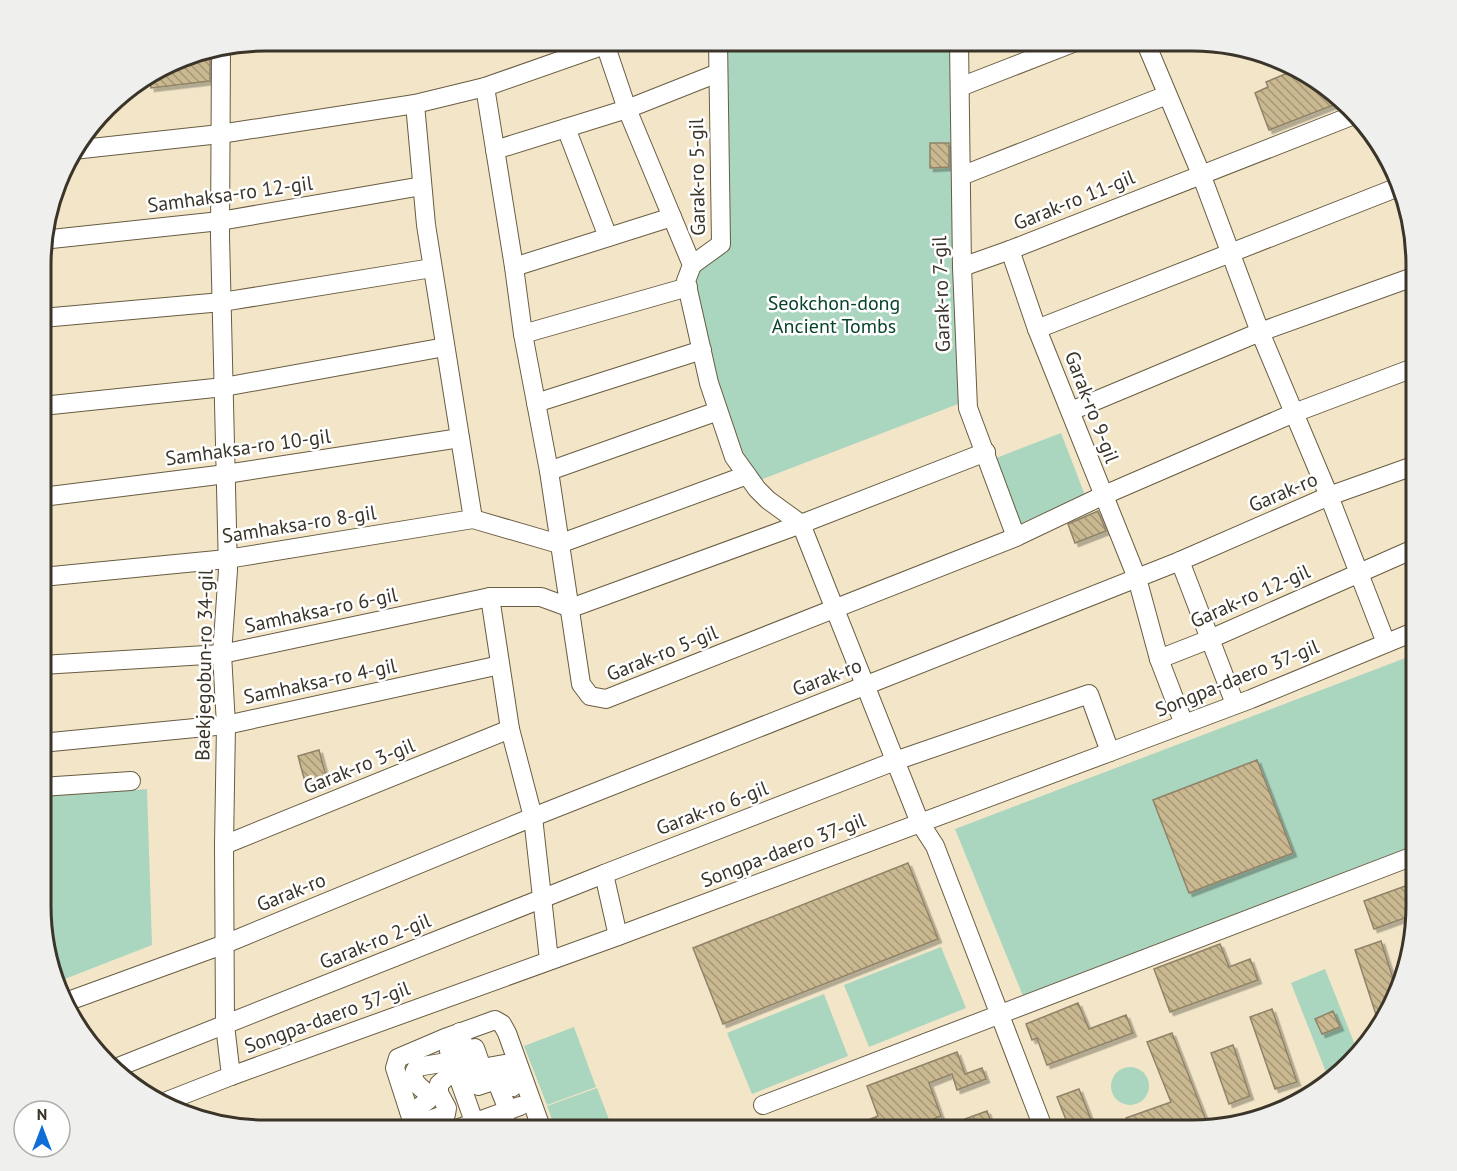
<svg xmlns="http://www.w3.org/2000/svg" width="1457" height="1171" font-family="'PT Sans',sans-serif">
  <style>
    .park { fill: #aad5be }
    .building { fill: url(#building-back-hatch); stroke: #8f8368; stroke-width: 1.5; filter: url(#shadow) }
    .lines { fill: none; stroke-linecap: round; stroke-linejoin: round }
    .minor-casing { stroke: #685c42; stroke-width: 20 }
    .minor { stroke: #fff; stroke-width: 18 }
    .labels { text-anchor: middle; stroke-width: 5; stroke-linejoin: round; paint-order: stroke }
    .street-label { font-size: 20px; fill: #3a3429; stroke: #fff }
    .park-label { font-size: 20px; fill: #08432c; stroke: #fff }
    .rim { fill: none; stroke: #3a3429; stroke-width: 3 }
  </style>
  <defs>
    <pattern id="building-back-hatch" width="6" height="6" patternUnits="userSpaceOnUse" patternTransform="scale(1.5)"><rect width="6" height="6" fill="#cab890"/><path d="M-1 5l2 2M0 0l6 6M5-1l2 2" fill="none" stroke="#a59676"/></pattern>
    <filter id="shadow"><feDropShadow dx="3.5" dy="3.5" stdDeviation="0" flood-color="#0004"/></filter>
  </defs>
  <rect width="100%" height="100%" fill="#f3e6c8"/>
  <g class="park">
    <path d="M722,41H959L966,401L755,482L736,455L690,286L696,265L725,245Z"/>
    <path d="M1061,433L1088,503L1017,531L991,460Z"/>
    <path d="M1416,654V861L1023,996L955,829Z"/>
    <path d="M147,789L152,945L57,982L41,921V797Z"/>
    <path d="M941,947L966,1008L869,1047L844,985Z"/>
    <path d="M1325,969L1359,1055L1346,1065L1326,1072L1291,983Z"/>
    <path d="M824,994L848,1056L752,1094L727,1033Z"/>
    <path d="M574,1027L596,1087L547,1105L524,1046Z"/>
    <circle cx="1130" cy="1086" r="19"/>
    <path d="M597,1088L613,1130H556L547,1106Z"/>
  </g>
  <g class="building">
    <path d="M210,58V81L151,88L150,77L177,62Z"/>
    <path d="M1297,69L1340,96L1344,101L1269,130L1255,93L1268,87L1266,82Z"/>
    <path d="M930,143H949V167L930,168Z"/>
    <path d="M1098,511L1106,531L1075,543L1068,524Z"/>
    <path d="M319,750L328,784L307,789L298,756Z"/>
    <path d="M1257,760L1293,853L1189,893L1153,800Z"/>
    <path d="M908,863L938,939L723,1024L693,948Z"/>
    <path d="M1416,882V914L1374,929L1364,901Z"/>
    <path d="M1381,941L1398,994L1379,1024L1355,950Z"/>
    <path d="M1220,944L1229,967L1250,959L1258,980L1170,1012L1154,969Z"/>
    <path d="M1078,1003L1089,1029L1126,1015L1133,1033L1047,1065L1037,1038L1032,1040L1026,1024Z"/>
    <path d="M1272,1009L1297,1082L1275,1089L1250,1017Z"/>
    <path d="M1333,1011L1340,1027L1322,1034L1315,1019Z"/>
    <path d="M1172,1033L1206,1120L1182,1129L1178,1120L1147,1130H1130L1126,1118L1171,1102L1147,1042Z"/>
    <path d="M1233,1045L1250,1096L1229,1104L1211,1053Z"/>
    <path d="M957,1052L965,1074L982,1068L986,1079L957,1090L952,1074L929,1083L941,1116L905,1130H844L878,1116L867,1086Z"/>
    <path d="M1079,1089L1095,1130H1070L1057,1097Z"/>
    <path d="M987,1111L994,1130H969L965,1119Z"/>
  </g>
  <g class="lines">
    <g class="minor-casing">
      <g id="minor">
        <path d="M604,41L627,109L692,265L686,281L709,383L734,457L757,489L768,500L801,524L920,823L935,846L1044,1130"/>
        <path d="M959,41L962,267L968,408L1016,537"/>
        <path d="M1145,41L1201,174L1260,332L1329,496L1386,643"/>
        <path d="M221,48L220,236L228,570L222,654L226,725L224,845L225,1025L231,1076"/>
        <path d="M485,87L514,267L523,334L549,471L581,684L590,696L606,699L1016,537L1102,496L1294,413L1416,367"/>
        <path d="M960,87L1078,41"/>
        <path d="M415,104L426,225L473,519"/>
        <path d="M566,128L608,237"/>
        <path d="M73,150L220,134L415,104L485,87L616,41"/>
        <path d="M495,150L627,109L718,73"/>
        <path d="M961,176L1167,95"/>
        <path d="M42,240L220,221L422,186"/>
        <path d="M1010,250L1037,329L1137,578L1159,659L1184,724"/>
        <path d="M692,265L721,244L718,41"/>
        <path d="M514,267L672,217"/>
        <path d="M962,267L1010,250L1354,115"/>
        <path d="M42,318L222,302L432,268"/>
        <path d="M1037,329L1401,186"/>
        <path d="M523,334L688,287"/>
        <path d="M536,403L702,350"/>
        <path d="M42,406L224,387L445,347"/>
        <path d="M1071,411L1260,332L1416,276"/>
        <path d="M549,471L718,411"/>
        <path d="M42,497L226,474L460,438"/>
        <path d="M1180,561L1235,704"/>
        <path d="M42,577L227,559L473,519L559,544L747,475"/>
        <path d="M490,597L510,729L533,817L549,960"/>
        <path d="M1159,659L1210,639L1416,548"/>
        <path d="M42,665L222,654L490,597H541L571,608L801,524L986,452"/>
        <path d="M41,743L226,725L500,665"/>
        <path d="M41,787L131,781"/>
        <path d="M224,845L510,729"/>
        <path d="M618,936L604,874L895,761L1089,694L1110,752"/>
        <path d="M63,1003L225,944L533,817L1180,561L1329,496L1416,465"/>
        <path d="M460,1032L475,1083L478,1086L496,1080L508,1110"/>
        <path d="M475,1048L482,1068L504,1064L513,1087"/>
        <path d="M449,1051L477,1130"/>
        <path d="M113,1069L604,874"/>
        <path d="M162,1103L231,1076L618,936L1110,752L1251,699L1416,631"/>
        <path d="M763,1105L1416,855"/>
        <path d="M409,1111L418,1108L427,1101L426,1092C417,1085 409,1079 417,1067L453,1061"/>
        <path d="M502,1113L509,1130"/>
        <path d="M415,1130L395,1068L398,1058L445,1038L495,1020L502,1024L507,1033L542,1130"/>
        <path d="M418,1130L430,1120L446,1114L447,1108L439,1093V1084L447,1077L458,1075"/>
        <path d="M454,1130L520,1106"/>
      </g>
    </g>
    <use href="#minor" class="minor"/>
  </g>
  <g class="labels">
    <g class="street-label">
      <text transform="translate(697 177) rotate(-91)" y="7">Garak-ro 5-gil</text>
      <text transform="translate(230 194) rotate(-8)" y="7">Samhaksa-ro 12-gil</text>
      <text transform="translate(1074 200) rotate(-22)" y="7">Garak-ro 11-gil</text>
      <text transform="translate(941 294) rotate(-92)" y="7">Garak-ro 7-gil</text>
      <text transform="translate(1092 407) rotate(69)" y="7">Garak-ro 9-gil</text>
      <text transform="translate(248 447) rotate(-8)" y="7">Samhaksa-ro 10-gil</text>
      <text transform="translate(1283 492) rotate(-23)" y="7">Garak-ro</text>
      <text transform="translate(299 524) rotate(-9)" y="7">Samhaksa-ro 8-gil</text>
      <text transform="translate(1250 596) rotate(-24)" y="7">Garak-ro 12-gil</text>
      <text transform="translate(321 610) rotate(-12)" y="7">Samhaksa-ro 6-gil</text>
      <text transform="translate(662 653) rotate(-22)" y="7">Garak-ro 5-gil</text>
      <text transform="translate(204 665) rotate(-89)" y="7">Baekjegobun-ro 34-gil</text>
      <text transform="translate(827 677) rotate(-21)" y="7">Garak-ro</text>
      <text transform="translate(1237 678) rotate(-22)" y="7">Songpa-daero 37-gil</text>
      <text transform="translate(320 681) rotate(-12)" y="7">Samhaksa-ro 4-gil</text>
      <text transform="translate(359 766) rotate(-22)" y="7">Garak-ro 3-gil</text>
      <text transform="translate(712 808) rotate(-21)" y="7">Garak-ro 6-gil</text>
      <text transform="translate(783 850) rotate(-21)" y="7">Songpa-daero 37-gil</text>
      <text transform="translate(291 892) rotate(-22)" y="7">Garak-ro</text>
      <text transform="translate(375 941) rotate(-22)" y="7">Garak-ro 2-gil</text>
      <text transform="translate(327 1017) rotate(-20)" y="7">Songpa-daero 37-gil</text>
    </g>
    <g class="park-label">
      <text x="834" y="310">Seokchon-dong<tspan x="834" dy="23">Ancient Tombs</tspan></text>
    </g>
  </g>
  <path d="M0 0H1457V1171H0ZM265 51H1192A214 214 0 0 1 1406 265V906A214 214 0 0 1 1192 1120H265A214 214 0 0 1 51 906V265A214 214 0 0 1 265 51Z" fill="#efefee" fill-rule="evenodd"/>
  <path class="rim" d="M265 51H1192A214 214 0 0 1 1406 265V906A214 214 0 0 1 1192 1120H265A214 214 0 0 1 51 906V265A214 214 0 0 1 265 51Z"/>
  <g transform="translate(42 1129)"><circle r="28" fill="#ffffff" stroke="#b0aea9" stroke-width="1.5"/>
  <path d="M0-4.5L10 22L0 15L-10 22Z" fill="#0e6dd6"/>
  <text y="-9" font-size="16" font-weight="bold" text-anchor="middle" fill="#3a3429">N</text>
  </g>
</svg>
